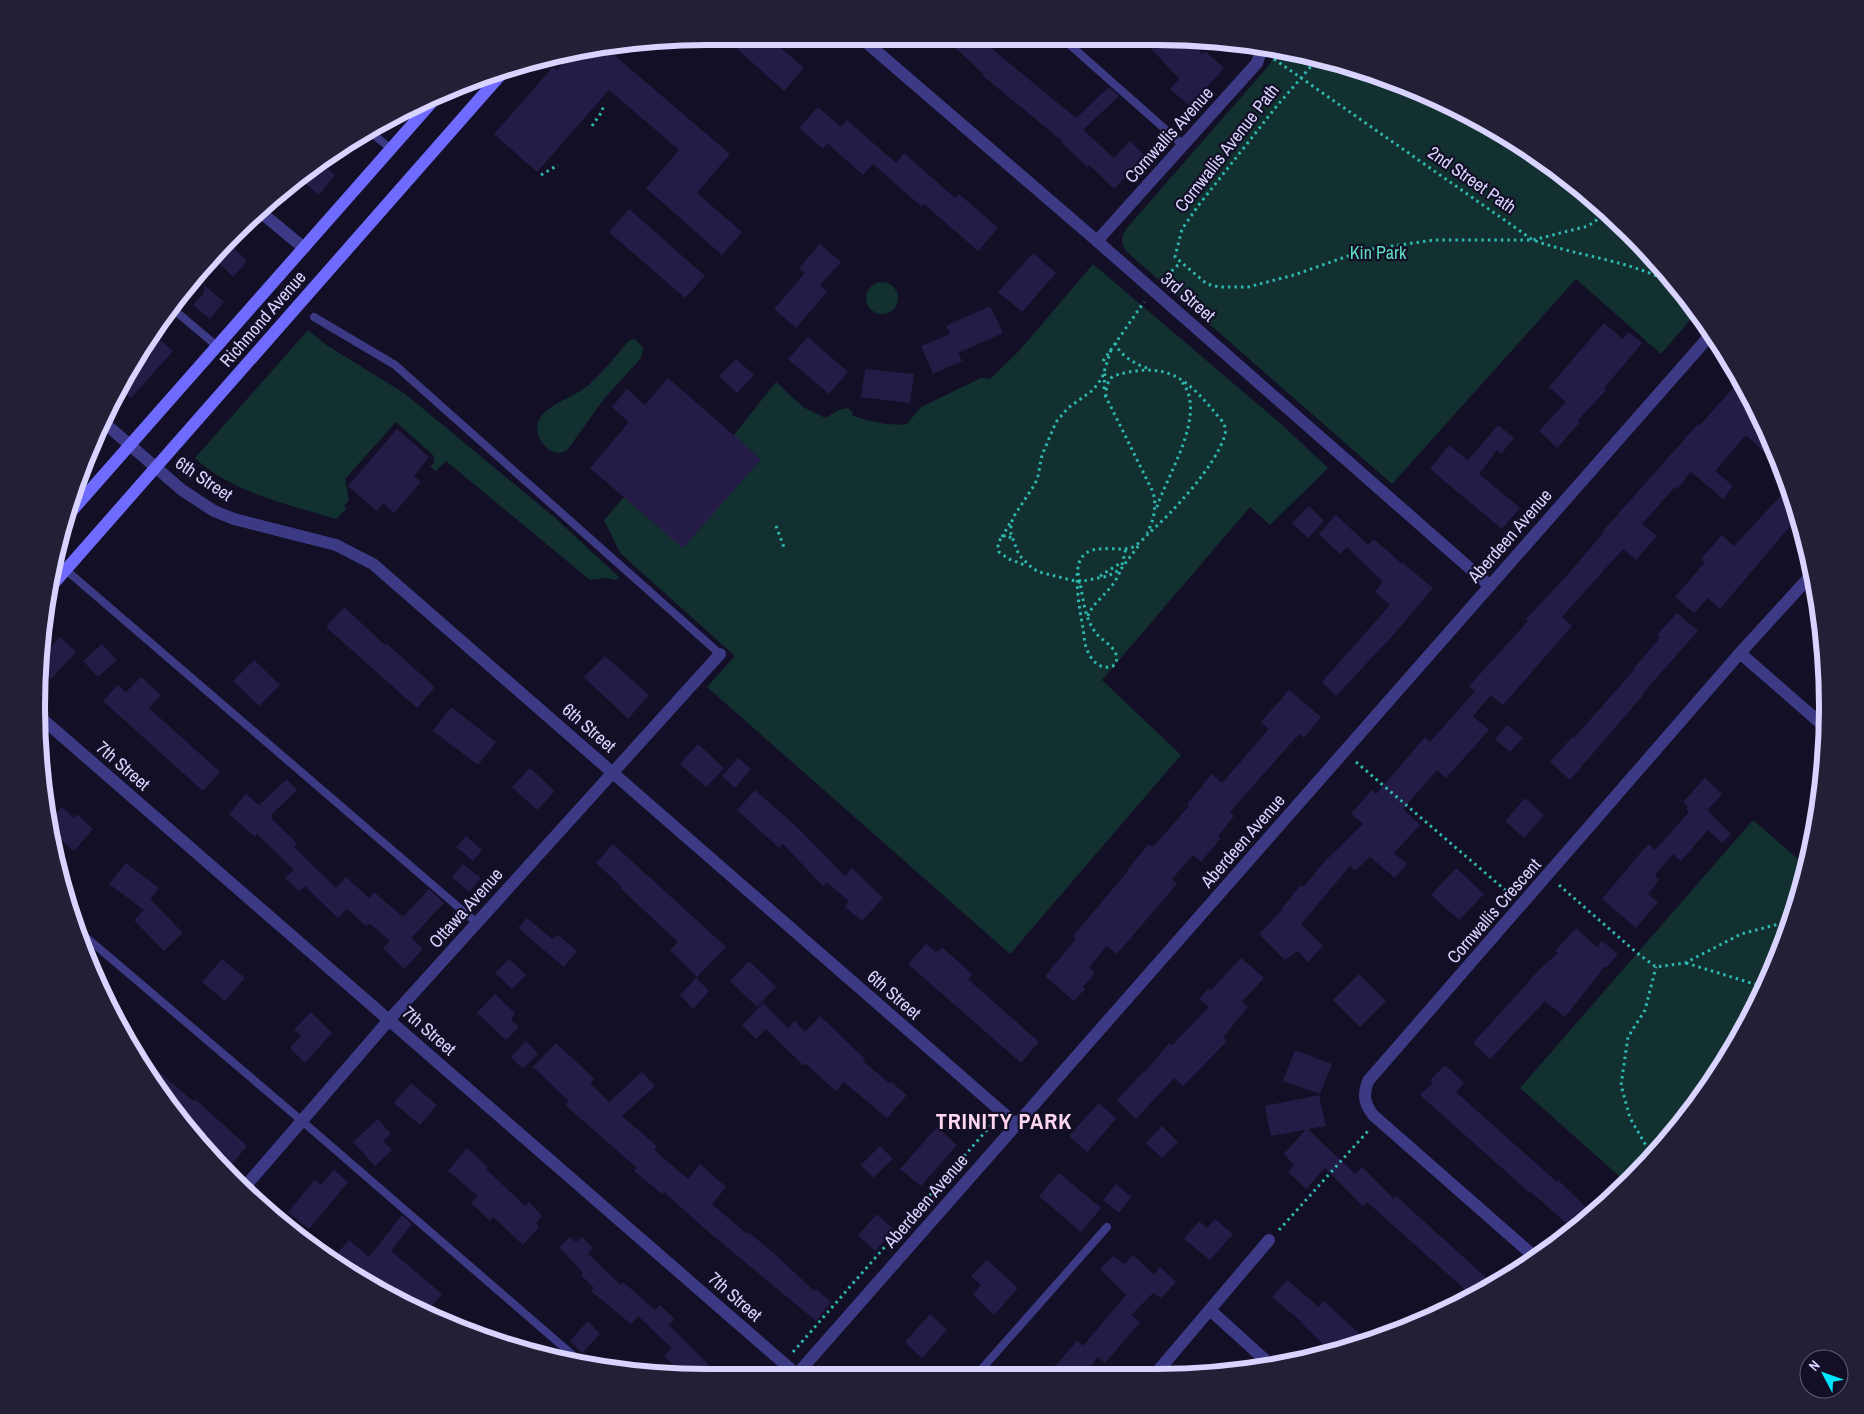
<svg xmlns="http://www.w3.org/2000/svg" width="1864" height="1414" font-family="'Archivo Narrow',sans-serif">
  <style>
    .green { fill: #12302f }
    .building { fill: #241b47 }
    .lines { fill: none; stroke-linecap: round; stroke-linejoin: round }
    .path { stroke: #2fb8b0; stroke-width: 3; stroke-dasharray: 2.5 4; stroke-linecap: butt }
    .service { stroke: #3d3a85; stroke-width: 8 }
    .minor { stroke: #3d3a85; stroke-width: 12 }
    .secondary { stroke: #6f6bff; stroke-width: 12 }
    .labels { text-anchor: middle; stroke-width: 4.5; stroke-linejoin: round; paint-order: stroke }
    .street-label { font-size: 18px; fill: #d9d4ff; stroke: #130f26 }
    .park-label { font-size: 18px; fill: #5fe0c0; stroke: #130f26 }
    .district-label { font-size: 22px; font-weight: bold; letter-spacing: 1px; fill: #ffd6f0; stroke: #130f26 }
    .rim { fill: none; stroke: #d9d4ff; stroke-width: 6 }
  </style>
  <rect width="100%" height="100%" fill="#130f26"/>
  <g class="green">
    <path d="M1276,50L1331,59L1454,106L1565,175L1631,233L1697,312L1661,354L1576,279L1392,484L1126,251C1121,243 1121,237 1126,229L1270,64Z"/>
    <path d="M1093,264L1280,423L1328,468L1270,525L1250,507L1102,680L1181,755L1010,954L707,687L735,656L620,553L604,520L624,497L657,525L737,431L776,382L803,407L825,418L839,410L848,408L852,412L853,416C872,422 888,426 907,424L921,407L981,378L989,379L993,376L1020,350Z"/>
    <circle cx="882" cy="298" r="16"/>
    <path d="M308,330L328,346L404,393L553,516L619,577L616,580L606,578L590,580L446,461L436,471L430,467L434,462V456L396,422L345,479L349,500L344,506L347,508L336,519C288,504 232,493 195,458Z"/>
    <path d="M633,339L636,340L643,348L641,358L603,400L568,449C552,463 531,435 539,420C545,406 571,398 583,389C599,378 615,356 629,341Z"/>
    <path d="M1753,820L1806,866L1777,963L1715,1079L1628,1184L1520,1088Z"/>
  </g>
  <g class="building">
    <path d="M723,36H767L804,68L784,91Z"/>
    <path d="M944,37H993L986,44L1076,118L1109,87L1119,96L1083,130L1114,158L1130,141L1145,156L1114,189L1089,165L1087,167L1061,142L1062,141L982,75L983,74Z"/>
    <path d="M1158,38H1187L1202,54L1205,51L1224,68L1190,106L1170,89L1179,79L1149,46Z"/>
    <path d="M607,49L730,154L697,193L742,232L722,255L646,188L679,150L609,90L537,172L494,134L553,67L557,70L571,54Z"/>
    <path d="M818,107L841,127L847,120L896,163L904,153L955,198L959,194L998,228L978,251L924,204L921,206L873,164L863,175L827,143L823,149L799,128Z"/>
    <path d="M320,163L335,175L319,195L302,181L313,168Z"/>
    <path d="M629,209L705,276L685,298L609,232Z"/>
    <path d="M227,241L247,261L233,277L212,256Z"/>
    <path d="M820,244L841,262L820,285L827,292L796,328L774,309L805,273L799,268Z"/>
    <path d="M1033,253L1056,273L1022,312L998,292Z"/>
    <path d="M204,285L224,302L210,319L193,305L204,293Z"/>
    <path d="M990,306L1003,333L958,353L962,361L933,374L921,346L950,334L946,326Z"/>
    <path d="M1604,323L1623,339L1629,332L1642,343L1604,388L1606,390L1578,420L1580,422L1557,448L1539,431L1566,402L1549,387Z"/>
    <path d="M155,336L173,351L131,398L120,389Z"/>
    <path d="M808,337L848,372L829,394L788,359Z"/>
    <path d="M736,359L754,375L737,393L719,376Z"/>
    <path d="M865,369L914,374L910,403L861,397Z"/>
    <path d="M668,378L761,459L683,548L590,468L629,422L612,407L627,389L645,405Z"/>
    <path d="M1733,388L1753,406L1773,443L1764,452L1746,435L1715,471L1733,486L1723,499L1691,472L1677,489L1675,487L1642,524L1657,536L1636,560L1623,549L1562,617L1572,626L1503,705L1491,695L1473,716L1489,730L1446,778L1437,770L1403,809L1420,825L1394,853L1407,864L1395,878L1370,857L1355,871L1350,866L1301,924L1323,946L1308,962L1298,951L1285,960L1259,934L1283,909L1282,908L1301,885L1303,887L1326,860L1363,824L1351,814L1372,790L1376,794L1425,737L1430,742L1475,691L1469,686L1528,621L1526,619L1570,572L1604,532L1603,531L1698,424L1700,425Z"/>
    <path d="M1498,425L1514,438L1501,454L1497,450L1479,474L1520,508L1502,529L1430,469L1449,445L1468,460Z"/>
    <path d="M397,429L429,457L414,476L421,482L394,513L383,503L377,511L348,486Z"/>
    <path d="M1788,488L1797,518L1720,609L1708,598L1694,613L1675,597L1705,562L1701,559L1722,535L1734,546Z"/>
    <path d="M1309,506L1324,521L1308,538L1292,523Z"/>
    <path d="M1336,515L1368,545L1374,539L1402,564L1403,563L1433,588L1394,634L1336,696L1322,682L1390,605L1375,592L1383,582L1347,547L1340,554L1319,534Z"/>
    <path d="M344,607L385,645L386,643L435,687L417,708L326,627Z"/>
    <path d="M1677,613L1698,631L1643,693L1644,694L1570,780L1550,762L1572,737L1574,738L1635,669L1634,668L1660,638L1657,635Z"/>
    <path d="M60,637L76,652L51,679L43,672L44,655Z"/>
    <path d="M102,644L117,660L98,677L83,661Z"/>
    <path d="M605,656L649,695L628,719L584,677Z"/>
    <path d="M254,660L280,685L259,706L233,681Z"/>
    <path d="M141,677L161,695L149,708L220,772L203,791L103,701L118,685L126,692Z"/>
    <path d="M1289,690L1321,717L1304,738L1299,734L1230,812L1234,816L1218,836L1221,838L1201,862L1193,855L1172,879L1177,884L1117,954L1107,946L1089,967L1095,973L1083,987L1085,989L1074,1001L1045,976L1076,939L1073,936L1128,871L1127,870L1149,844L1153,847L1189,806L1187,804L1212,774L1222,783L1269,729L1261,722Z"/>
    <path d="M451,707L496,742L478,765L433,731Z"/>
    <path d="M1507,725L1523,738L1510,752L1495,739Z"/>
    <path d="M698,744L724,768L706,787L680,764Z"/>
    <path d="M738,758L751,769L735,788L722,776Z"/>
    <path d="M530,768L555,791L537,810L512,787Z"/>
    <path d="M1705,778L1722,794L1707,810L1731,834L1722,843L1708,830L1681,861L1673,854L1655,875L1659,880L1648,894L1658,902L1636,928L1602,899L1648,844L1655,850L1689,812L1686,809L1688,807L1683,802Z"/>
    <path d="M287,779L297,790L271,815L273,816L271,818L297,843L294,847L336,888L346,877L369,898L374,892L403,917L429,889L444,903L411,938L423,949L404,969L383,948L390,941L370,924L366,926L347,909L338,918L305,886L299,891L285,878L294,870L257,834L255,837L229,814L246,794L259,805Z"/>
    <path d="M755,790L797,827L845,876L852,868L883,898L862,921L845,907L849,901L827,883L823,886L783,844L779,848L737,810Z"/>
    <path d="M1525,798L1544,815L1524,838L1505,821Z"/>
    <path d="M62,807L74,818L77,814L93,829L74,851L54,834L51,820Z"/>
    <path d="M466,836L482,850L473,861L456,847Z"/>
    <path d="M613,844L726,947L697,977L670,950L678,942L620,888L622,887L596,863Z"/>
    <path d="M126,863L159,888L150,899L183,933L164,951L134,920L144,910L109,884Z"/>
    <path d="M463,864L481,878L469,892L452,877Z"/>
    <path d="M1456,868L1484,894L1459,920L1431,895Z"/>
    <path d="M527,918L552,939L558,935L577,951L564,967L518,928Z"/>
    <path d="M1576,928L1597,947L1602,941L1618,954L1606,968L1605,966L1565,1017L1545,1001L1490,1059L1473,1043L1540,969L1558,953L1555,951Z"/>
    <path d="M926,944L936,952L943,948L972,974L968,979L1039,1042L1021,1063L908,964Z"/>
    <path d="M1241,958L1264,978L1242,1002L1248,1007L1223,1037L1227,1041L1183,1086L1174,1078L1136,1119L1117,1100L1144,1071L1145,1072L1169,1043L1172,1045L1209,1007L1199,999L1209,988L1211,990Z"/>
    <path d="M222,959L245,978L225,1001L202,982Z"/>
    <path d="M509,959L526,975L512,989L495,973Z"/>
    <path d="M749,961L776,987L757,1007L730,981Z"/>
    <path d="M1359,974L1386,1001L1360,1027L1333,1000Z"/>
    <path d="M696,978L709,991L693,1009L680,995Z"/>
    <path d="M495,994L515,1013L511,1020L519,1027L506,1040L477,1013Z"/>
    <path d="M763,1003L788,1028L795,1021L805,1032L820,1016L865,1059L863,1061L889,1083L891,1082L907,1095L887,1118L844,1082L836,1091L806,1064L804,1066L766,1029L756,1039L742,1025Z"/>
    <path d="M311,1012L332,1033L305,1063L290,1048L301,1036L294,1030Z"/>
    <path d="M526,1041L538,1054L523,1069L511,1057Z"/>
    <path d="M556,1043L595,1079L590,1083L609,1102L642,1072L655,1086L622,1116L657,1146L654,1150L688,1179L700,1164L726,1187L712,1204L747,1234L748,1232L775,1254L814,1291L816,1289L831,1302L816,1321L704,1228L664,1192L662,1194L634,1171L637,1168L565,1105L569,1101L533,1067Z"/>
    <path d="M1295,1050L1332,1064L1320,1094L1283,1081Z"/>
    <path d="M139,1055L193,1101L195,1099L247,1146L231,1165L198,1137L197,1138L149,1080L138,1056Z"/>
    <path d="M1445,1065L1464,1083L1456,1092L1557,1182L1558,1180L1592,1213L1573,1229L1531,1192L1530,1193L1420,1095L1433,1083L1430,1080Z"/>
    <path d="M411,1083L437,1105L420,1125L394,1103Z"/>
    <path d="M1319,1095L1326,1126L1308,1129L1355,1174L1362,1167L1394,1199L1396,1196L1492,1283L1470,1294L1367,1202L1363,1207L1325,1168L1306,1189L1288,1172L1294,1165L1284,1154L1305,1130L1271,1136L1265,1106Z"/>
    <path d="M1099,1103L1116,1119L1087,1152L1069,1136Z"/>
    <path d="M378,1119L391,1134L383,1141L392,1150L375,1166L353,1142Z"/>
    <path d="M1162,1126L1178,1142L1162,1158L1146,1143Z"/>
    <path d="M937,1127L957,1145L921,1186L900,1169Z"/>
    <path d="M880,1146L893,1159L873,1178L861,1165Z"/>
    <path d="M467,1148L488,1167L486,1169L525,1206L529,1202L542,1216L536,1223L539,1227L523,1245L493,1217L490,1221L471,1203L478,1196L448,1171Z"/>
    <path d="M334,1170L348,1182L309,1229L288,1212L315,1180L321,1185Z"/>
    <path d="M1059,1173L1101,1208L1081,1232L1039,1196Z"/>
    <path d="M1116,1184L1131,1197L1119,1213L1103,1200Z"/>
    <path d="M877,1214L894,1230L875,1251L858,1235Z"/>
    <path d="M402,1215L412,1224L391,1251L442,1294L426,1313L372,1288L349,1269L348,1270L333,1258L349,1240L369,1257Z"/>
    <path d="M1215,1219L1233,1234L1210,1260L1184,1239L1199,1221L1207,1228Z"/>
    <path d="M570,1237L576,1242L582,1237L593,1248L588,1254L621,1285L623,1282L655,1310L660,1305L675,1319L669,1325L716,1372H681L664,1356L672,1348L638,1316L631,1324L591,1291L594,1288L581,1275L583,1273L559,1247Z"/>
    <path d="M1133,1255L1154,1275L1160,1267L1176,1282L1161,1298L1153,1293L1131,1315L1140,1322L1105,1363L1098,1357L1086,1372H1050L1077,1341L1083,1346L1126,1295L1100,1269L1113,1256L1125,1264Z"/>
    <path d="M987,1260L1018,1288L994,1315L973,1295L981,1285L971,1276Z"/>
    <path d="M1287,1280L1319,1307L1324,1301L1369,1343L1332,1352L1302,1324L1303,1323L1272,1297Z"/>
    <path d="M930,1314L947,1330L922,1358L905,1342Z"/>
    <path d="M588,1321L600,1334L582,1353L570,1341Z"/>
  </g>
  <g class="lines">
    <g class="path">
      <path d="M1319,57L1276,107L1198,206L1182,229L1175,257L1207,284L1219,287H1248L1294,275L1365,250L1434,240H1533L1588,226L1608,212"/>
      <path d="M1274,59L1533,240C1579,257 1632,260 1674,285"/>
      <path d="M592,126L603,110L602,106"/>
      <path d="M541,175L558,165"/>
      <path d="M1162,280L1180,263"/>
      <path d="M1115,343C1121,357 1137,365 1150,369"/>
      <path d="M1111,350L1102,378L1093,390L1068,408L1056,422L1042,455L1038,476L1035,484L1014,516L1011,523V534L1019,555L1032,568L1039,572L1079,582L1108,576L1121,569L1139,545"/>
      <path d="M1103,361L1144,302"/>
      <path d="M1104,389L1105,370"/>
      <path d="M1105,395L1153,492C1157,507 1154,520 1147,533"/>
      <path d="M1157,507C1167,475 1209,412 1181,381"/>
      <path d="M776,526L785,550"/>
      <path d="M1002,537L1010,523"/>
      <path d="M1011,538L1007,535L1001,537L998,546L999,552L1009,559L1027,566"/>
      <path d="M1122,565L1126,548"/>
      <path d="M1078,573C1083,593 1083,617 1096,633C1101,640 1111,644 1115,652C1118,658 1117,662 1113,666C1099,671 1090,659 1086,647C1084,641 1084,634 1083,628C1080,612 1072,570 1082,557C1094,542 1119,553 1133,547C1139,544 1144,538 1148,534C1173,512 1215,467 1225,435C1226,430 1225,425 1222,421C1188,380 1170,359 1113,376C1107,382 1106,388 1106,396"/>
      <path d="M1100,576L1122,562"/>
      <path d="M1088,616C1092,602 1114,590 1120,571"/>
      <path d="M1356,762L1511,895"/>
      <path d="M1559,885L1637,953L1656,967L1685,963L1741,934L1790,921"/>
      <path d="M1686,963L1764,987"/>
      <path d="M1654,1154L1648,1149L1630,1118L1621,1085L1628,1037L1645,1010L1656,967"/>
      <path d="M1279,1230L1368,1131"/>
      <path d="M793,1352L993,1123"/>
    </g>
    <g class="service">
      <path d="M1061,37L1183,145"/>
      <path d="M367,129L391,149"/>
      <path d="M173,309L218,347"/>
      <path d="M314,317L395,365L720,654"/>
      <path d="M66,570L477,923"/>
      <path d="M74,927L302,1121L582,1363"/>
      <path d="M979,1372L1107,1227"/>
    </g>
    <g class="minor">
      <path d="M860,37L1097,241L1490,586"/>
      <path d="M258,210L304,248"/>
      <path d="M1097,241L1257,63L1262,48"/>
      <path d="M102,421L182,490L214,511L234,519L336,545L373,564L1017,1125"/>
      <path d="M1740,653L1826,728"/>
      <path d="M40,717L794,1372"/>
      <path d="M243,1189L389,1020L720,654"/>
      <path d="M1537,1259L1373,1115C1364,1103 1363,1095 1368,1081L1740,653L1814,572"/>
      <path d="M1210,1310L1272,1366"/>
      <path d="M799,1372L1713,332"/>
      <path d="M1157,1372L1269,1240"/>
    </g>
    <g class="secondary">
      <path d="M70,513L433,101"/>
      <path d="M48,590L504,71"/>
    </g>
  </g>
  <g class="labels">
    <g class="street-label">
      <text transform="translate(1169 135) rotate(-48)" y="6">Cornwallis Avenue</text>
      <text transform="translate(1227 148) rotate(-52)" y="6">Cornwallis Avenue Path</text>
      <text transform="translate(1472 180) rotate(35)" y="6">2nd Street Path</text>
      <text transform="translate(1188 297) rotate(41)" y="6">3rd Street</text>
      <text transform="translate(263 319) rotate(-49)" y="6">Richmond Avenue</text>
      <text transform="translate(204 479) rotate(34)" y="6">6th Street</text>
      <text transform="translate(1510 536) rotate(-49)" y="6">Aberdeen Avenue</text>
      <text transform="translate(589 728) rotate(41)" y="6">6th Street</text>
      <text transform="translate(123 766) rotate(41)" y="6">7th Street</text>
      <text transform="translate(1243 841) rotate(-49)" y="6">Aberdeen Avenue</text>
      <text transform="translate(466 908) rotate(-48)" y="6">Ottawa Avenue</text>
      <text transform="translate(1494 911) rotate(-49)" y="6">Cornwallis Crescent</text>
      <text transform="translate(894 995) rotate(41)" y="6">6th Street</text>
      <text transform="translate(429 1031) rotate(41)" y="6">7th Street</text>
      <text transform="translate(926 1201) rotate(-49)" y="6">Aberdeen Avenue</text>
      <text transform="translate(735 1297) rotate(41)" y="6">7th Street</text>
    </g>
    <g class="park-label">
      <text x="1378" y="259">Kin Park</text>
    </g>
    <g class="district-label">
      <text x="1004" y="1129">TRINITY PARK</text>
    </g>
  </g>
  <path d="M0 0H1864V1414H0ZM707 45H1157A662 662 0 0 1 1819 707V707A662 662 0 0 1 1157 1369H707A662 662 0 0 1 45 707V707A662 662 0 0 1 707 45Z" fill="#231f37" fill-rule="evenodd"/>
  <path class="rim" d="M707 45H1157A662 662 0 0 1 1819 707V707A662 662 0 0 1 1157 1369H707A662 662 0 0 1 45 707V707A662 662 0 0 1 707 45Z"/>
  <g transform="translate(1824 1374) rotate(311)"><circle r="24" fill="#130f26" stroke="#625e7d"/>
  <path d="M0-4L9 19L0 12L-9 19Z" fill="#00e5ff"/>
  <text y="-8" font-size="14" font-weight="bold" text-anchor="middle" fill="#d9d4ff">N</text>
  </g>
</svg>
